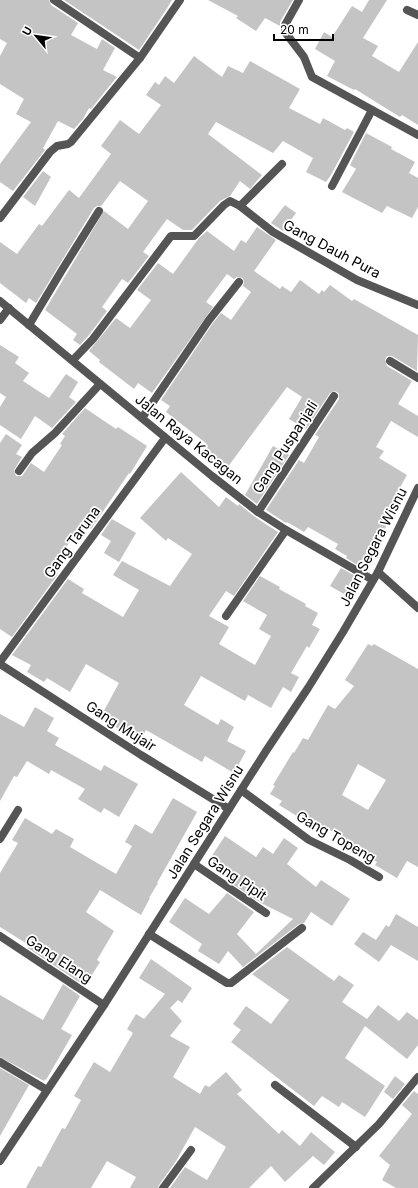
<svg xmlns="http://www.w3.org/2000/svg" width="418" height="1188" font-family="Inter,sans-serif">
  <style>
    .building { fill: #c4c4c4; fill-rule: evenodd }
    .lines { fill: none; stroke-linecap: round; stroke-linejoin: round }
    .minor { stroke: #555; stroke-width: 8 }
    .tertiary { stroke: #555; stroke-width: 8 }
    .labels { text-anchor: middle; stroke-width: 3.5; stroke-linejoin: round; paint-order: stroke }
    .street-label { font-size: 14px; fill: #000; stroke: #fff }
  </style>
  <rect width="100%" height="100%" fill="#fff"/>
  <g class="building">
    <path d="M0,0H49L51,5L78,23L71,35L97,49L102,39L115,48L103,70L117,77L116,78L91,109L89,108L83,119L74,129L58,121L43,148L45,150L13,191L0,182V164L31,122L16,114L24,99L0,84V56L7,43L0,39Z"/>
    <path d="M64,0H172L166,10L139,50Z"/>
    <path d="M208,0H293L280,22V26L265,18L256,31L236,18L238,16Z"/>
    <path d="M369,0H387L363,38L378,46L372,56L399,72L418,42V125L402,115L400,117L355,89L354,90L327,76L335,61L315,49L324,32L332,37L352,6L362,12Z"/>
    <path d="M194,56L222,77L228,66L243,73L250,61L300,89L289,108L320,124L323,118L345,130L347,128L354,132L331,175L326,182L306,172L313,158L283,141L273,153L216,122L208,134L262,175L250,189L240,181L230,196L220,201L192,230H183L167,219L143,252L149,256L128,283L122,279L102,307L107,311L89,335L80,345L73,340L77,334L45,310L104,211L128,229L148,201L120,181L101,206H97L94,208L36,303L29,298L26,303L0,283V242L17,254L39,224L42,226L69,190L79,198L111,154L101,146L120,120L139,134L161,105L146,95L155,82L159,85L165,76L174,83Z"/>
    <path d="M366,133L392,147L391,149L415,162L409,173L418,178V207L412,218L387,206L382,213L342,192L356,169L350,165Z"/>
    <path d="M43,171L51,177L35,206L23,197Z"/>
    <path d="M285,205L296,213L283,231L271,223Z"/>
    <path d="M257,227L276,240L254,271L280,289L282,286L291,292L300,280L319,294L322,290L324,292L330,285L352,301L354,299L418,335L417,371L392,356H387L385,360L387,366L412,381L398,404L418,416V437L391,421L376,447L384,451L379,458L407,475L397,493L403,497L362,568L346,558L347,556L335,549L338,544L308,527L304,532L287,522L286,523L266,510L299,460L304,463L319,437L315,435L339,399V394L337,392L334,391L330,393L306,429L289,419L302,397L287,387L224,472L200,454L207,444L166,412L170,406L161,400L213,323L221,313L231,320L251,292L243,286L244,282L243,278L237,277L234,279L227,274L206,302L213,307L152,393L138,383L134,389L99,362L100,360L89,351L116,318L130,328L151,300L137,290L158,263L173,274L199,238L207,231L234,251L241,240L246,243Z"/>
    <path d="M0,345L19,357L15,363L29,373L23,381L49,398L66,374L78,382L69,397L76,402L52,428L35,416L21,439L0,425V407L6,397L0,393Z"/>
    <path d="M85,408L116,429L118,427L147,446L130,474L129,473L91,529L82,522L64,551L67,553L54,571L58,574L12,637L0,629V443L6,434L22,445L16,454L22,457L14,470L16,476H22L31,463L44,472L62,445L60,444L65,436L62,434Z"/>
    <path d="M273,446L289,455L257,504L245,495Z"/>
    <path d="M181,472L219,507L226,497L238,506L239,504L255,517L278,532L234,596L226,591L209,616L229,627L219,644L255,665L271,636L259,629L267,615L243,601L260,576L280,587L279,589L306,604L305,606L318,613L312,625L320,629L309,648L307,646L291,673L299,677L291,692L283,687L271,708L248,695L245,701L201,676L184,705L218,725L221,719L234,727L227,741L246,751L234,773L205,756L202,762L146,730L140,741L100,718L119,683L86,664L70,692L47,678L44,682L27,672L31,665L12,655L68,579L84,589L82,593L123,617L139,590L113,575L122,561L170,586L192,554L168,538L166,541L140,518Z"/>
    <path d="M112,519L136,533L119,562L104,553L111,541L101,535Z"/>
    <path d="M341,568L357,577L356,579L359,581L349,597L330,586Z"/>
    <path d="M368,644L372,646L374,644L418,669V867L407,861L397,878L375,865L377,862L337,837L338,835L308,817L305,821L279,805L282,801L270,794L275,786L273,785L293,752L294,753L303,738L308,740L328,705L335,709L354,686L345,680ZM358,764L386,780L368,810L342,795Z"/>
    <path d="M35,707L54,718L47,731L59,738L55,745L101,771L104,765L138,784L119,817L104,808L101,813L78,799L85,789L51,770L49,774L27,761L17,777L14,776L0,801V714L24,727Z"/>
    <path d="M173,798L197,812L157,883H158L149,898H150L141,915L100,890L86,912L114,931L97,960L100,962L85,986L28,948L29,945L0,927V873L18,843L12,840L25,818L52,834L56,829L74,839L70,847L116,874L132,846L125,842L135,824L152,834Z"/>
    <path d="M225,836L256,857L263,847L273,854L284,838L298,848L287,864L316,887L321,880L350,899L332,926L311,912L304,923L299,924L243,967L228,951L219,964L198,951L202,944L169,922L185,898L209,914L227,893L254,912L237,934L256,954L293,919L261,903L234,885L230,881L231,879L207,863Z"/>
    <path d="M396,914L418,927V961L391,945L379,962L354,944L363,932L376,940L386,925L389,927Z"/>
    <path d="M287,947L334,981L339,975L354,985L342,1002L367,1019L378,1005L399,1021L407,1012L418,1020V1045L407,1059L365,1026L345,1058L385,1086L365,1117L342,1102L339,1107L322,1096L314,1106L231,1042L241,1030L233,1024L246,1006L271,1024L289,1000L252,974Z"/>
    <path d="M151,959L192,988L182,1003L178,1000L170,1008L182,1021L170,1036L190,1047L173,1077L200,1094L205,1085L209,1087L226,1072L242,1090L237,1094L279,1134L282,1130L300,1146L311,1132L335,1152L324,1165L313,1156L285,1182L271,1166L249,1188H170L185,1167L207,1180L226,1147L195,1127L176,1161L159,1185L158,1188H130L136,1177L107,1161L91,1188H26L38,1166L41,1167L62,1128L65,1129L81,1100L74,1096L94,1062L110,1072L133,1033L127,1029L136,1014L144,1019L165,994L139,978Z"/>
    <path d="M63,984L80,996L61,1029L72,1035L46,1080L45,1079L44,1081L0,1057V995L43,1020Z"/>
    <path d="M0,1068L29,1085L0,1136Z"/>
    <path d="M395,1076L405,1084L393,1099L384,1092Z"/>
    <path d="M414,1091L418,1094V1188H396L382,1180L390,1165L379,1156L412,1114L402,1105Z"/>
  </g>
  <g class="lines">
    <g class="minor">
      <path d="M54,0L140,58"/>
      <path d="M299,0L285,25V32L304,57L312,77L418,135"/>
      <path d="M407,10L418,15"/>
      <path d="M332,186L372,110"/>
      <path d="M240,206L282,164"/>
      <path d="M0,218L50,152L57,146L68,144L71,142L140,58L180,0"/>
      <path d="M0,301L212,476L258,512L286,530L373,580"/>
      <path d="M0,320L9,308"/>
      <path d="M29,325L62,270L99,211"/>
      <path d="M73,360L93,339L171,236H194L224,205L230,201L240,206L273,232L357,280L418,305"/>
      <path d="M390,361L418,378"/>
      <path d="M142,418L209,320L239,282"/>
      <path d="M19,471L32,453L55,433L100,384"/>
      <path d="M258,512L334,396"/>
      <path d="M378,572L418,608"/>
      <path d="M226,616L286,530"/>
      <path d="M0,662L165,438"/>
      <path d="M0,664L141,755L229,809"/>
      <path d="M241,790L309,840L350,860L379,877"/>
      <path d="M0,839L18,810"/>
      <path d="M194,864L266,913"/>
      <path d="M149,934L227,983H231L302,928"/>
      <path d="M0,936L104,1005"/>
      <path d="M0,1062L47,1090"/>
      <path d="M275,1085L356,1147"/>
      <path d="M163,1188L191,1150"/>
      <path d="M313,1188L379,1124L418,1077"/>
    </g>
    <path class="tertiary" d="M0,1161L104,1005L266,751L308,688L343,632L378,572L418,488"/>
  </g>
  <g class="labels">
    <g class="street-label">
      <text transform="translate(332 249) rotate(28)" y="5">Gang Dauh Pura</text>
      <text transform="translate(189 439) rotate(39)" y="5">Jalan Raya Kacagan</text>
      <text transform="translate(285 447) rotate(-57)" y="5">Gang Puspanjali</text>
      <text transform="translate(72 542) rotate(-54)" y="5">Gang Taruna</text>
      <text transform="translate(373 547) rotate(-63)" y="5">Jalan Segara Wisnu</text>
      <text transform="translate(121 726) rotate(33)" y="5">Gang Mujair</text>
      <text transform="translate(205 822) rotate(-58)" y="5">Jalan Segara Wisnu</text>
      <text transform="translate(336 837) rotate(30)" y="5">Gang Topeng</text>
      <text transform="translate(237 878) rotate(34)" y="5">Gang Pipit</text>
      <text transform="translate(59 959) rotate(33)" y="5">Gang Elang</text>
    </g>
  </g>
  <g transform="translate(36 36) rotate(299)" stroke="#ffffff" stroke-width="3" paint-order="stroke">
  <path d="M0-3L7 15L0 10L-7 15Z" fill="#000000"/>
  <text y="-6" font-size="11" font-weight="bold" text-anchor="middle" fill="#000000">U</text>
  </g>
  <path d="M274 34v6h59v-6" fill="none" stroke="#000000" stroke-width="2"/>
  <text x="280" y="34" font-size="12" fill="#000000" stroke="#ffffff" stroke-width="3" paint-order="stroke">20 m</text>
</svg>
